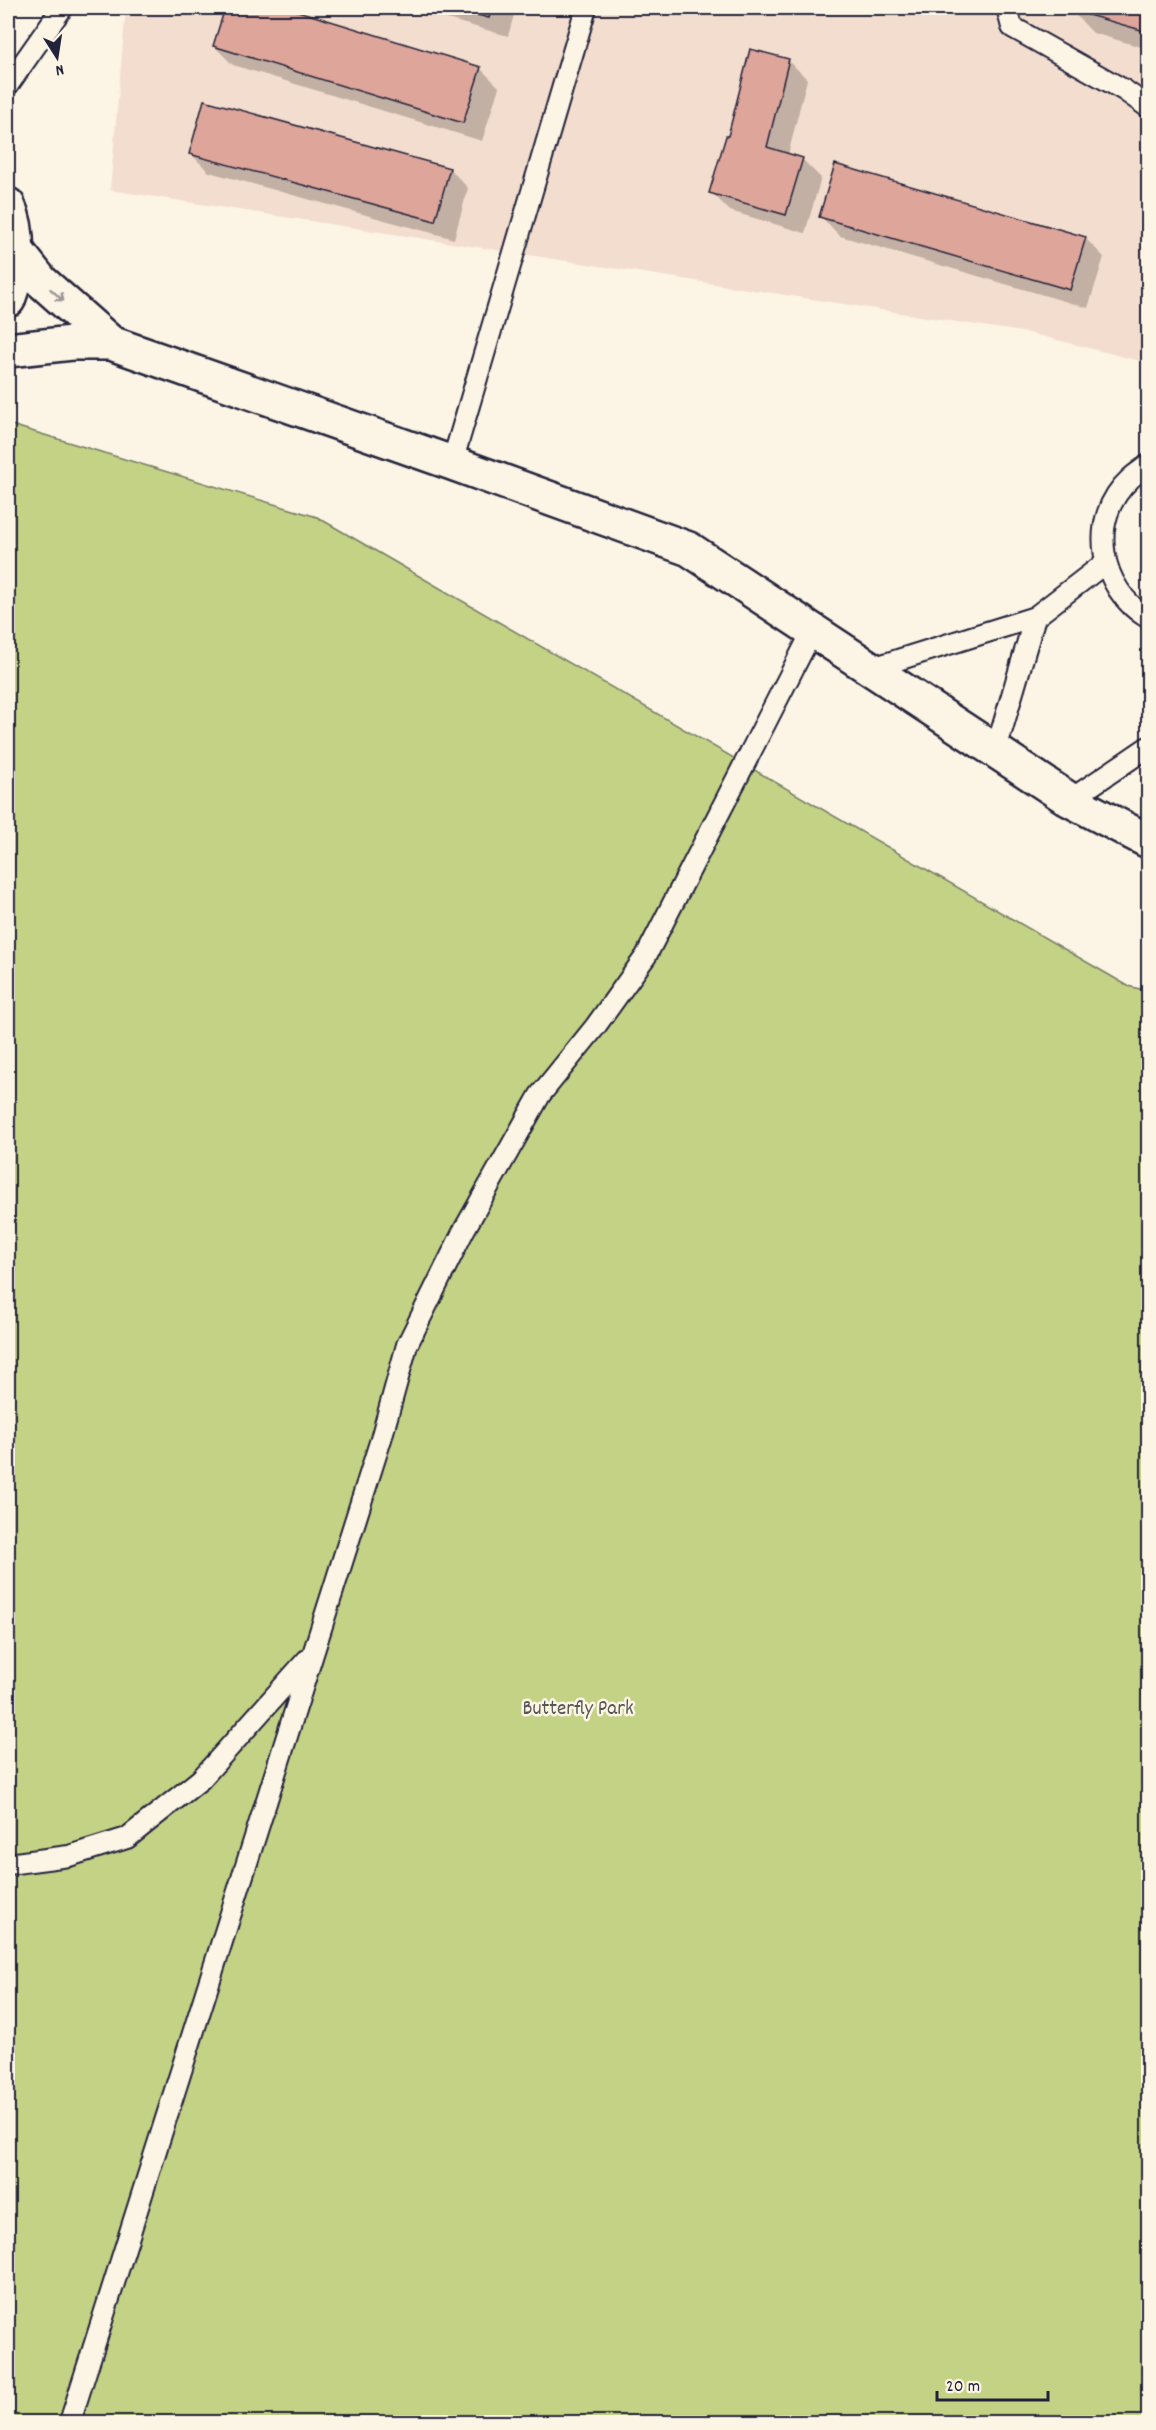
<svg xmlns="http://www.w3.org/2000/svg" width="1156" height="2430" font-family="Dekko,sans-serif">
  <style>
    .built { fill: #f3ddce }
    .green { fill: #c4d286; stroke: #737a60; stroke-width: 1.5 }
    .shadow { fill: #0003 }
    .building { fill: #dea59a; stroke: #22223b; stroke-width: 1.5 }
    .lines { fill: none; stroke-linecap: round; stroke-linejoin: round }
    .service-casing { stroke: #22223b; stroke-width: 24 }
    .secondary-casing { stroke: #22223b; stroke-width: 38 }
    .service { stroke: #fcf5e5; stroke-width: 20 }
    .secondary { stroke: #fcf5e5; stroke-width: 33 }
    .oneway { stroke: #9a9698 }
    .labels { text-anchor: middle; stroke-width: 5; stroke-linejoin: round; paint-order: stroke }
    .park-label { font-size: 21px; fill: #535752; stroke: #fcf5e5 }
  </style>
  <rect width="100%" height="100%" fill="#fcf5e5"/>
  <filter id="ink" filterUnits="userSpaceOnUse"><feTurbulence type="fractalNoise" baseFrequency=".0167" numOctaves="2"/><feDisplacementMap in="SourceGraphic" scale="12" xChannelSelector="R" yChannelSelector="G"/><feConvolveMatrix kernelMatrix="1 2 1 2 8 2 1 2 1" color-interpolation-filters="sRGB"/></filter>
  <g filter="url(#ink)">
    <path class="built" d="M126,8H1148V363L1029,333L110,190Z"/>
    <path class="green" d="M8,424L317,517L1128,986L1148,991V2422H8Z"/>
    <g class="shadow">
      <path d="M227,8H283L480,68L499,87L482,141L233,65L214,46Z"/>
      <path d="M408,8H516L508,36Z"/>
      <path d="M1069,8H1148V49L1093,33Z"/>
      <path d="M788,60L807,79L788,155L802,159L821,178L805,233L730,211L711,192Z"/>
      <path d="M190,153L450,169L468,188L454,239L209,172Z"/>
      <path d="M821,217L1085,238L1104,257L1088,308L840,236Z"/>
    </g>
    <g class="building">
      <path d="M225,8H288L481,67L463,123L213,46Z"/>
      <path d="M452,8H492L489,18Z"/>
      <path d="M1068,8H1148V32L1067,9Z"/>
      <path d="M750,49L789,59L767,147L803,158L786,215L709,193L726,136H728Z"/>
      <path d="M204,100L450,168L435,221L189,154Z"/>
      <path d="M835,164L1086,237L1070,290L819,217Z"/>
    </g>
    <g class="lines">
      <g class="service-casing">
        <g id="service">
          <path d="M1007,8L1012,27L1124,90L1148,107"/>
          <path d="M8,85L62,8"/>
          <path d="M452,463L586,8"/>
          <path d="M1148,465C1142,470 1135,474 1130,479C1086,519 1100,590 1148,618"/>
          <path d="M1035,617L1105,563"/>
          <path d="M869,669L1035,617L995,753"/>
          <path d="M1070,800L1148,747"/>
          <path d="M8,1864L69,1856L127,1838L201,1779L307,1660"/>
          <path d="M70,2422L381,1439L407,1345L464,1230L540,1095L595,1027L646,956L813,630"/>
        </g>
      </g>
      <g class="secondary-casing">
        <g id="secondary">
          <path d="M8,205C20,230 19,274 8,300"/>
          <path d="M18,252L41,281L111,343"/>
          <path d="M8,350L72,343H111L452,463L689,549L1070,800L1148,841"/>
        </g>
      </g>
      <use href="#service" class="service"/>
      <use href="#secondary" class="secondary"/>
    </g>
    <defs><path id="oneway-shaft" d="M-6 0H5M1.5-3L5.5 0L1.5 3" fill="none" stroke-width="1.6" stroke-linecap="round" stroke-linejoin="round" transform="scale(1.5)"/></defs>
    <use class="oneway" href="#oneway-shaft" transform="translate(57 295) rotate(42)"/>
  </g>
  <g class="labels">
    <g class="park-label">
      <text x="578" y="1714">Butterfly Park</text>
    </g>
  </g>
  <rect width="1156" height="2430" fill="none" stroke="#fcf5e5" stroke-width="30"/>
  <rect x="15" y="15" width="1126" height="2400" fill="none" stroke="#22223b" stroke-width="2" filter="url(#ink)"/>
  <g transform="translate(57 57) rotate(168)" stroke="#fcf5e5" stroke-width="4.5" paint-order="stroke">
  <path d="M0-4.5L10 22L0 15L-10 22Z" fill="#22223b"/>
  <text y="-9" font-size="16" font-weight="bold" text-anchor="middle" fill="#22223b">N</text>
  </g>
  <path d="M937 2391v9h111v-9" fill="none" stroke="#22223b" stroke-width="3"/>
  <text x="946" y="2391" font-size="18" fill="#22223b" stroke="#fcf5e5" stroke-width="4.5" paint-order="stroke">20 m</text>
</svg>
